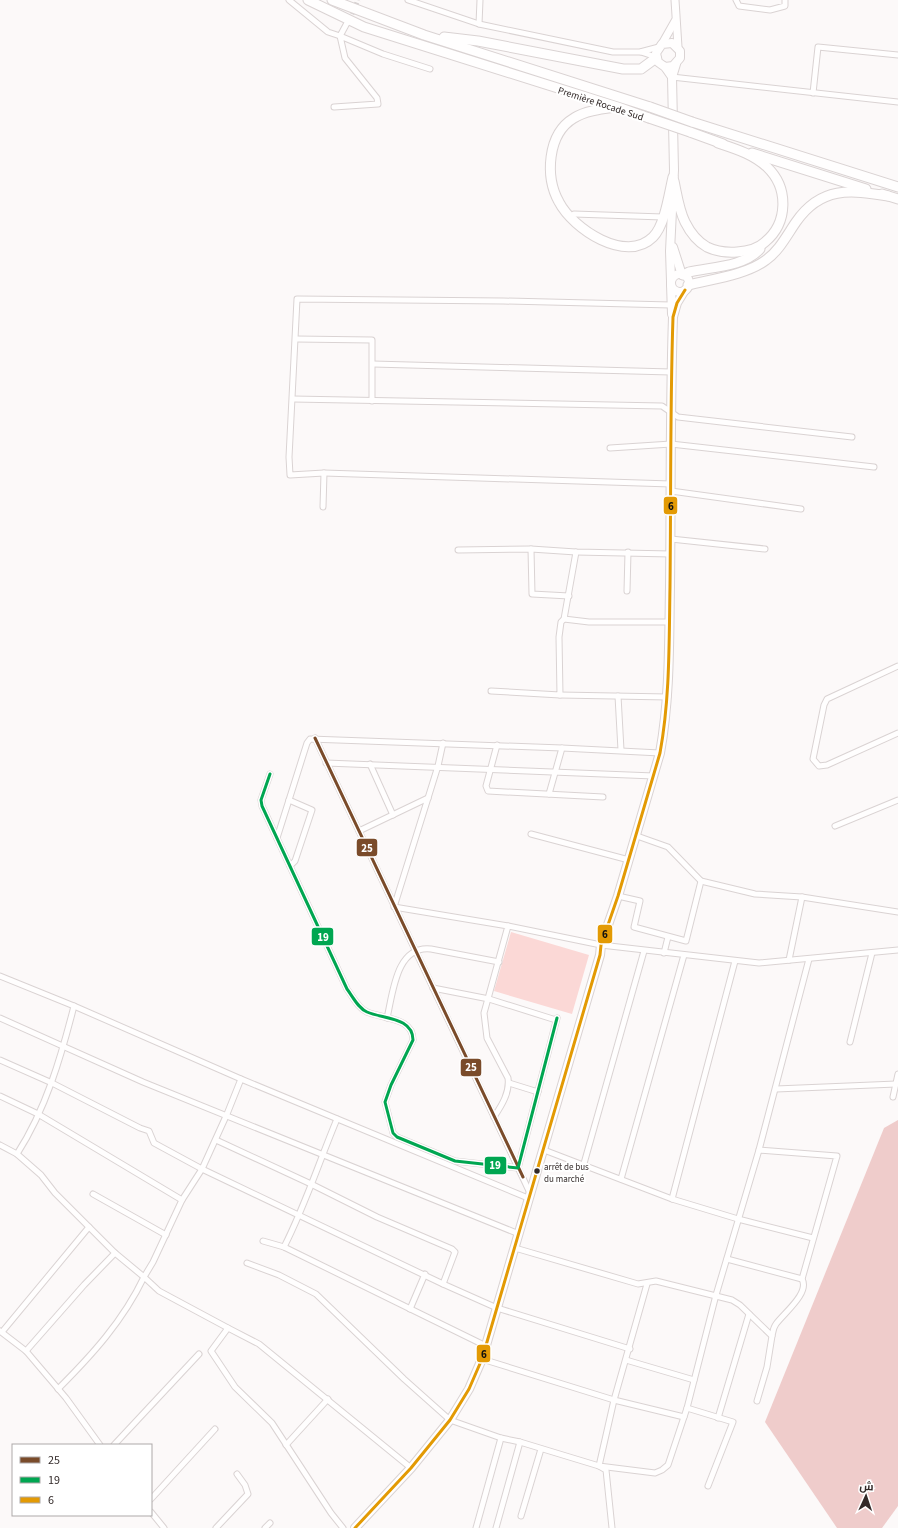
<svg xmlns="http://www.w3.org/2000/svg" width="898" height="1528" font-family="'Source Sans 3',Cairo,sans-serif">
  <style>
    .green { fill: #fbd8d6 }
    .forest { fill: #efcccb }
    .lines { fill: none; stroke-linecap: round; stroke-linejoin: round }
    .minor-tunnel { stroke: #d4cfcf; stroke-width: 5; stroke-dasharray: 5 2.5; stroke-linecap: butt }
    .minor-casing { stroke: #dad3d3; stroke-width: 7 }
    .secondary-casing { stroke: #dad3d3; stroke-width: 9 }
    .primary-casing { stroke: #dad3d3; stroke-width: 10 }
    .motorway-casing { stroke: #dad3d3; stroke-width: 11 }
    .minor { stroke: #fffefe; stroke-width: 5 }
    .secondary { stroke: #fffefe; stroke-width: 7 }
    .primary { stroke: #fffefe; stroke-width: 8 }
    .motorway { stroke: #fffefe; stroke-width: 9 }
    .motorway-bridge-casing { stroke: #dad3d3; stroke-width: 11; stroke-linecap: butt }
    .motorway-bridge { stroke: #fffefe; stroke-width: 9 }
    .bus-1-casing { stroke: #fff; stroke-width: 6 }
    .bus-2-casing { stroke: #fff; stroke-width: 6 }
    .bus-3-casing { stroke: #fff; stroke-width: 6 }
    .bus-1 { stroke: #7a4b2a; stroke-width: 3 }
    .bus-2 { stroke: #00a651; stroke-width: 3 }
    .bus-3 { stroke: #e39a04; stroke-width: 3 }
    .bus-dot { fill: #322928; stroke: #fff; stroke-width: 1.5 }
    .labels { text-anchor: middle; stroke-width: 4; stroke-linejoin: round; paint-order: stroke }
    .bus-label { font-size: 9px; fill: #322928; stroke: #fff; text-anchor: start }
    .street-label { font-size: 10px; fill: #322928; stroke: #fff }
    .line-badge { stroke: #fff; stroke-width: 1.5 }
    .badge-label { font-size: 11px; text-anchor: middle; font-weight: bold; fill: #fff }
    .pale-badge-label { font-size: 11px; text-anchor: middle; font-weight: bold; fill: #111 }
  </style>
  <rect width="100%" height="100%" fill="#fcf9f9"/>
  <path class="green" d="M511,932L589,955L572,1014L494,991Z"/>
  <path class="forest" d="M898,1120V1506L882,1528H837L765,1422L884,1128Z"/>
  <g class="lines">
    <path class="minor-tunnel" d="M349,21L358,0"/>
    <g class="minor-casing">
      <g id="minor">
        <path d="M289,0L328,32L340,36L347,23"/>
        <path d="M408,0L479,24L613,52H640L659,47"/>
        <path d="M736,0L739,6L770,10L785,6V0"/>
        <path d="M479,24L480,0"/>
        <path d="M641,52L656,57"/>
        <path d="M672,77L898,102"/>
        <path d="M813,93L818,47L898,55"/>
        <path d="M334,107L378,104L377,98L345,58L340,36L383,54L430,69"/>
        <path d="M574,214L663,217"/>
        <path d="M296,339L372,340V401"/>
        <path d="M373,364L671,372"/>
        <path d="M293,399L662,406L678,417L852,437"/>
        <path d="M610,448L671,444L874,467"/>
        <path d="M324,473L671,484"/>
        <path d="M671,491L801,509"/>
        <path d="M323,507L324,473L290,475L289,457L297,299L503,301L671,305"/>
        <path d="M671,539L765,549"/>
        <path d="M531,549L532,594L569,596"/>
        <path d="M458,550L531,549L576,552L671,554"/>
        <path d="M627,591L628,552"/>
        <path d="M564,619L589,622H670"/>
        <path d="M898,666L827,699L824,705L813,759L819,766L827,765L898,733"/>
        <path d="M491,691L560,695L559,637L561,622L564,619L576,552"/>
        <path d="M560,695L668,697"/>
        <path d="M618,696L621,750"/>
        <path d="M315,738L530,1193"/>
        <path d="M443,743L438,766L394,907L508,926L484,1013L487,1038L508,1078C510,1092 502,1105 494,1117"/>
        <path d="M497,745L486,786L488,791L603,797"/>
        <path d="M326,763L654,776"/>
        <path d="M370,764L393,815"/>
        <path d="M270,774L261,800L262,806L347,989C353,997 358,1008 367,1012C383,1019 413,1017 413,1040L391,1085L385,1102L393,1133L397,1137L455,1161L518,1168L557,1018"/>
        <path d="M549,794L562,748"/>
        <path d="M289,800L312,810L295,861L290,866"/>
        <path d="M835,826L898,800"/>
        <path d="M359,831L428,798"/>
        <path d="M531,834L629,860"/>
        <path d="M637,836L668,847L701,881L755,894L802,897L898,912"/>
        <path d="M277,838L307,743L310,739L562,748L660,753"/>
        <path d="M618,896L640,901L634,927L686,941L701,881"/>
        <path d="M508,926L601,945L759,963L898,950"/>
        <path d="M664,953L668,937"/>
        <path d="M789,960L802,897"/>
        <path d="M735,961L672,1199L738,1219L813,1238"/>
        <path d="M0,976L74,1006L241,1079L528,1198"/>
        <path d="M433,988L489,999L556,1020"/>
        <path d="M0,1018L143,1082L519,1234"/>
        <path d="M387,1018C393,993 396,945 431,949L499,962"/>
        <path d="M850,1042L872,953"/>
        <path d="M0,1060L52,1083L140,1128L149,1131L154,1143L202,1169L443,1284L497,1308L630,1349"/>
        <path d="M509,1083L538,1092"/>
        <path d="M776,1089L896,1084"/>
        <path d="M0,1096L38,1114L182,1200"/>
        <path d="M893,1097L898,1074"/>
        <path d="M216,1140L311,1184L377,1217L452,1249L455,1252L443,1284"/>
        <path d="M0,1145L17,1154L41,1175L55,1193L89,1227"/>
        <path d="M544,1150L672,1199"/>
        <path d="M759,1150L837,1156L802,1279C810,1293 784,1313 776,1324C773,1328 773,1332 772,1336"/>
        <path d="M17,1154C46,1109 61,1057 74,1006"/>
        <path d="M583,1167L644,951"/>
        <path d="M621,1179L684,955"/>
        <path d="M93,1194L166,1235"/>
        <path d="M263,1241L284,1247L486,1346"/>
        <path d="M284,1247C305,1206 319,1162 337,1119"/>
        <path d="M515,1248L638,1284L656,1281L732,1300L740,1305L772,1336L767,1367L757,1401"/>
        <path d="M727,1259L802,1279"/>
        <path d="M247,1263L279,1275L316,1294L404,1379L450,1420L501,1438L520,1442L599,1466L606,1470L612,1528"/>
        <path d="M647,1284L614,1400L599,1466L655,1473L662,1470L668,1465L687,1408L716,1295L759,1150L809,959"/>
        <path d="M410,1309L425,1274"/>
        <path d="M0,1331L26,1351L66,1398L100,1445"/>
        <path d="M2,1332L89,1227L115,1253L144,1277L153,1262L182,1200L202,1169L227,1114L241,1079"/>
        <path d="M26,1351L84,1285L115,1253"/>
        <path d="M482,1359L614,1400L684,1417"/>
        <path d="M626,1360L694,1380"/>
        <path d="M58,1389C92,1355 123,1321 144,1277L159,1291L228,1328"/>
        <path d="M687,1408L733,1422L708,1486"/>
        <path d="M718,1418L749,1314"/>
        <path d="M114,1445L199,1354"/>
        <path d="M286,1445L328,1399"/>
        <path d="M151,1499L215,1429"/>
        <path d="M151,1512L164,1528"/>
        <path d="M521,1516L541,1449"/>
        <path d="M216,1528L248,1494L245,1485L237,1474"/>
        <path d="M265,1528L270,1523"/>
        <path d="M343,1528L331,1513L272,1423L235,1387L211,1351L228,1328L259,1344L411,1468"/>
        <path d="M476,1528L501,1438"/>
        <path d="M496,1528L520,1442"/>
      </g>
    </g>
    <g class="secondary-casing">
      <g id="secondary">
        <path d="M675,0L678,47"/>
        <path d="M662,44L675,21"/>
      </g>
    </g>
    <g class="primary-casing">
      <g id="primary">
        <path d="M665,67L673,66L680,58V51L672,43L662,44L656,53L658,62L665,67L672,77"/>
        <path d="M673,247L682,275"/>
        <circle cx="680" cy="283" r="9"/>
        <path d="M671,281L670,251L674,170L672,77L676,64"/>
        <path d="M671,284L672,314"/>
        <path d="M355,1528L411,1468L450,1420L469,1389L482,1359L600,955L601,945L618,896L660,753C670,698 669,643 670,587C671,497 670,407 673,317L677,303L685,290"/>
      </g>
    </g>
    <g class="motorway-casing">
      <g id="motorway">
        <path d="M308,0L364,27L618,107L649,118"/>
        <path d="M332,0L424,35L650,107"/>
        <path d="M444,37L478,41L623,69H641L656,58"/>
        <path d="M615,107C601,109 585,111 574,118C547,134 545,177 559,202C573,229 626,264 653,237C665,225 669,194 673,177"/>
        <path d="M692,122L898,187"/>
        <path d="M690,132L723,144"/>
        <path d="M752,153L866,189"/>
        <path d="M674,181C677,195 679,210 685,222C690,232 698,242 707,247C723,255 752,254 765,242C788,223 789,188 767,167C753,154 736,149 718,143"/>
        <path d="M882,194L898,199"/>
        <path d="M683,275L689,272C711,267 744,267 760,249"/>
        <path d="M688,285C712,279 746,275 766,260C779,251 787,235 796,222C821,186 850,190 888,196"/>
      </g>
    </g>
    <use href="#minor" class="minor"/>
    <use href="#secondary" class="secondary"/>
    <use href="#primary" class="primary"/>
    <use href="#motorway" class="motorway"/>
    <g class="motorway-bridge-casing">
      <g id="motorway-bridge">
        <path d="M650,107L692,122"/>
        <path d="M649,118L690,132"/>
      </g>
    </g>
    <use href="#motorway-bridge" class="motorway-bridge"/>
    <g class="bus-1-casing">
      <path id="bus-1" d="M315,738L523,1177"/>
    </g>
    <g class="bus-2-casing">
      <path id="bus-2" d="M270,774L261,800L262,806L347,989C353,997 358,1008 367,1012C383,1019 413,1017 413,1040L391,1085L385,1102L393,1133L397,1137L455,1161L518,1168L557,1018"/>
    </g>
    <g class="bus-3-casing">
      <path id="bus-3" d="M355,1528L411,1468L450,1420L469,1389L482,1359L600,955L601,945L618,896L660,753C670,698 669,643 670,587C671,497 670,407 673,317L677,303L685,290"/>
    </g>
    <use href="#bus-1" class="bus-1"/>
    <use href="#bus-2" class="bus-2"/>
    <use href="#bus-3" class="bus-3"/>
  </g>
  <circle class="bus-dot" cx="537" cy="1171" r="3.5"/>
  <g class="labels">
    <g class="bus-label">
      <text x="544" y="1170">arrêt de bus<tspan x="544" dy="12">du marché</tspan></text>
    </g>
    <g class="street-label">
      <text transform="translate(601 103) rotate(18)" y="4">Première Rocade Sud</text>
    </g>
  </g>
  <g class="line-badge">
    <rect x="663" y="496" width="15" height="19" rx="4" fill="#e39a04"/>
    <rect x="356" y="838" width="22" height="19" rx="4" fill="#7a4b2a"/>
    <rect x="597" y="924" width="16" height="20" rx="4" fill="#e39a04"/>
    <rect x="311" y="927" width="23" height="19" rx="4" fill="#00a651"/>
    <rect x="460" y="1058" width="22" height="19" rx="4" fill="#7a4b2a"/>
    <rect x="484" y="1156" width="23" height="19" rx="4" fill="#00a651"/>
    <rect x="476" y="1344" width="15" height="19" rx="4" fill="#e39a04"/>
  </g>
  <g class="badge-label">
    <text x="367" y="852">25</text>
    <text x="323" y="941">19</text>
    <text x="471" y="1071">25</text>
    <text x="495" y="1169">19</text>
  </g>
  <g class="pale-badge-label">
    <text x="671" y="510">6</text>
    <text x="605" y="938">6</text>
    <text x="484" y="1358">6</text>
  </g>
  <rect x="12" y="1444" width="140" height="72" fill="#ffffff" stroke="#ada9a9"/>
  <rect x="20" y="1457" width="20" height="6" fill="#7a4b2a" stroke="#ada9a9"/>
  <text x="48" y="1464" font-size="12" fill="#322928">25</text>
  <rect x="20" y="1477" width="20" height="6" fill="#00a651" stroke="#ada9a9"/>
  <text x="48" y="1484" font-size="12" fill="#322928">19</text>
  <rect x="20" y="1497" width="20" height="6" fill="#e39a04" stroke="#ada9a9"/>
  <text x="48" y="1504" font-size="12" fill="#322928">6</text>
  <g transform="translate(866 1496) rotate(3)" stroke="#ffffff" stroke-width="3" paint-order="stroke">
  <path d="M0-3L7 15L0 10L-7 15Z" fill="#322928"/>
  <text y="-6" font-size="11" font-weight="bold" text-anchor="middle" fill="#322928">ش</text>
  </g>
</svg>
